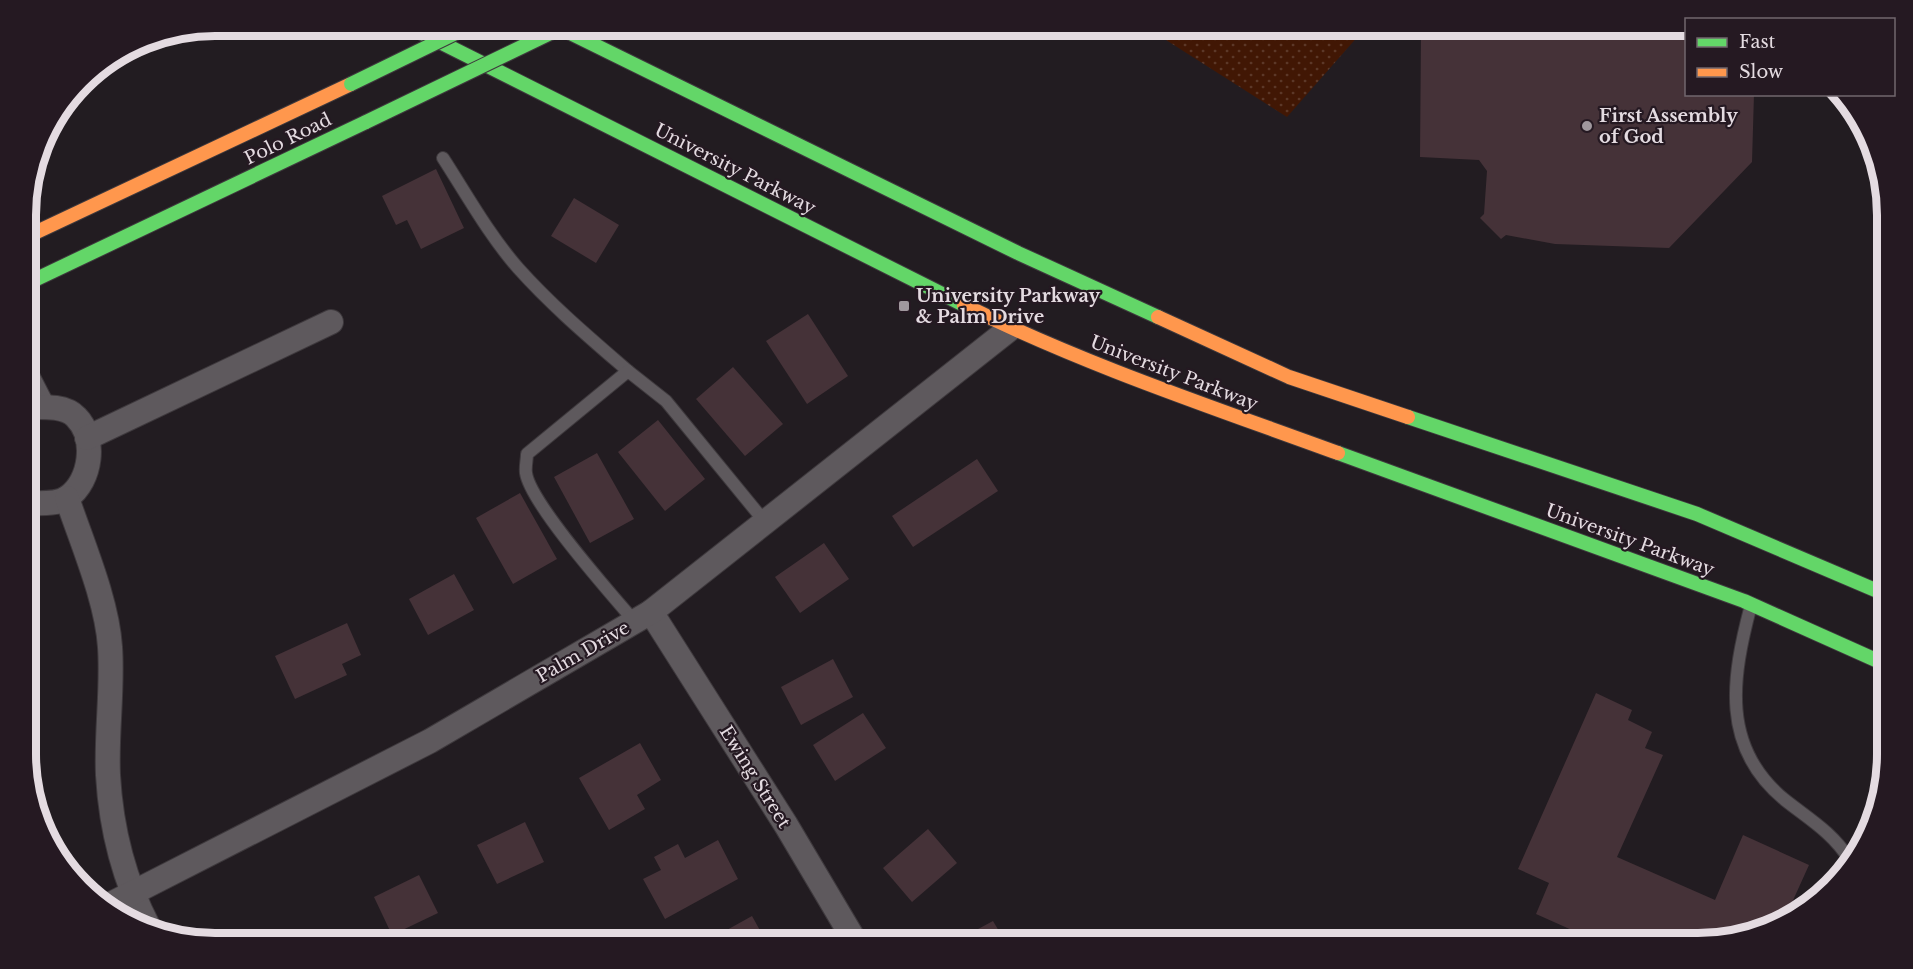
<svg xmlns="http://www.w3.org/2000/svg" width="1913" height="969" font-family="'Libre Baskerville',serif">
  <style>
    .grass { fill: url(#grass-dots) }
    .building { fill: #453238 }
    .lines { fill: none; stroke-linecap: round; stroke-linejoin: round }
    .lane-casing { stroke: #3e393d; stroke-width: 14 }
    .street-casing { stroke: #3e393d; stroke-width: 26 }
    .fast-casing { stroke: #3e393d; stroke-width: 16 }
    .slow-casing { stroke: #3e393d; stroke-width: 16 }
    .lane { stroke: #5e595d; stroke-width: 12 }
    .street { stroke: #5e595d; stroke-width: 24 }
    .fast { stroke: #63d668; stroke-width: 14 }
    .slow { stroke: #ff974d; stroke-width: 14 }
    .fast-bridge-casing { stroke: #3e393d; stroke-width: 16; stroke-linecap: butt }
    .fast-bridge { stroke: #63d668; stroke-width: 14 }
    .poi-dot { fill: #a0989e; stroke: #251922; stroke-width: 2 }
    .labels { text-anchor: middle; stroke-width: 4.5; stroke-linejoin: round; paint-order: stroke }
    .poi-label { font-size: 18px; font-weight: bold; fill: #e4dbe1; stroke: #251922; text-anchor: start }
    .street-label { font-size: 18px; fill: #e4dbe1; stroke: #251922 }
    .rim { fill: none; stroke: #e4dbe1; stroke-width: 8 }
  </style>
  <defs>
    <pattern id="grass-dots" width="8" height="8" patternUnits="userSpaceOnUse" patternTransform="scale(1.5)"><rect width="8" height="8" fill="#411704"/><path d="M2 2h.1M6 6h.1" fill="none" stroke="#5c3828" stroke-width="1.8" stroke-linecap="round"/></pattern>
  </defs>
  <rect width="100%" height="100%" fill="#221c21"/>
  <path class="grass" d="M1144,26H1367L1287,117Z"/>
  <g class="building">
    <path d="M1414,26H1686V94H1754L1752,162L1669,248L1555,244L1506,235L1501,239L1480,218L1484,214L1487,171L1479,160L1420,157L1421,31Z"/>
    <path d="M436,169L464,228L421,249L407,220L396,225L382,196Z"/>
    <path d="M574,198L619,225L596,263L551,236Z"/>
    <path d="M808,314L848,376L807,404L766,341Z"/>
    <path d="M733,367L783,424L745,456L696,399Z"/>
    <path d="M658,420L705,479L665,511L618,452Z"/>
    <path d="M597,453L634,519L590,543L554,477Z"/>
    <path d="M977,459L998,491L913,547L892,516Z"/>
    <path d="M520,493L557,559L513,584L476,518Z"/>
    <path d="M824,543L849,579L800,613L775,577Z"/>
    <path d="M454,574L474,610L428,635L409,599Z"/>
    <path d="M347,623L361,655L342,664L347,675L295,699L275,656Z"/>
    <path d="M833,659L853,697L801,725L781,687Z"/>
    <path d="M1596,693L1632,710L1628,720L1652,732L1645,748L1663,755L1617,857L1715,900L1743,835L1809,865L1785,918L1710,943H1601L1536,914L1549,883L1518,869Z"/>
    <path d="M863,713L886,748L835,781L813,745Z"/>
    <path d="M640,743L661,780L637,795L645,809L609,830L579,778Z"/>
    <path d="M525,822L544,862L497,884L477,845Z"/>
    <path d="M928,829L957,863L912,902L883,868Z"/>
    <path d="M718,840L738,879L665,919L643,879L661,870L654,857L678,844L685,858Z"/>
    <path d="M419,875L438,913L392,935L374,897Z"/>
    <path d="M752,916L767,943H720L716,936Z"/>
    <path d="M993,921L1006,943H952Z"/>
  </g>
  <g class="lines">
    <g class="lane-casing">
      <g id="lane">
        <path d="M443,158C467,195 489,235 518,268C552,306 590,338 628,371"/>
        <path d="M1751,605C1732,677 1720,747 1785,800C1809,819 1833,833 1849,859"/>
        <path d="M635,622C612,595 530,503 526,473C525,467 527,460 527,454L628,371L666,401L765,522"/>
      </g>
    </g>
    <g class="street-casing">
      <g id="street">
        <path d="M26,374L43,407"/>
        <path d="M26,407C41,407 65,405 76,417C97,438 91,481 68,497C58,505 38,503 27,503"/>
        <path d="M87,438L331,322"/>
        <path d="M67,498C82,543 107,600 110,647C113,690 106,733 108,775C111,829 124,880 149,928"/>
        <path d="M651,612L786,825L856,943"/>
        <path d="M109,905L430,741L651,612L1011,328"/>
      </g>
    </g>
    <g class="fast-casing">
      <g id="fast">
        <path d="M408,26L964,305"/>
        <path d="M556,26L1018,253L1158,317"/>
        <path d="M26,284L366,122"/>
        <path d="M1408,417L1697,514L1887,595"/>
        <path d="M1338,453L1744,601L1887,665"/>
      </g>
    </g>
    <g class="slow-casing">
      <g id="slow">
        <path d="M26,237L351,84"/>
        <path d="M964,305C1085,365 1212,407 1338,453"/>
        <path d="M1158,317L1289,377L1408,417"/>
      </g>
    </g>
    <use href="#lane" class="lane"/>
    <use href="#street" class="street"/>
    <use href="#fast" class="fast"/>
    <use href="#slow" class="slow"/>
    <g class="fast-bridge-casing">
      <g id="fast-bridge">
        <path d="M351,84L470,26"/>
        <path d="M366,122L565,26"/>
      </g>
    </g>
    <use href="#fast-bridge" class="fast-bridge"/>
  </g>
  <g class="poi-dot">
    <circle cx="1587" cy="126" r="6"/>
    <rect x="898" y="300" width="12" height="12" rx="3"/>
  </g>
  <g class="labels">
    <g class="poi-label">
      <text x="1599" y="122">First Assembly<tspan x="1599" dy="21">of God</tspan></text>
      <text x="916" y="302">University Parkway<tspan x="916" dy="21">&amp; Palm Drive</tspan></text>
    </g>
    <g class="street-label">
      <text transform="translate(288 139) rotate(-26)" y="6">Polo Road</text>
      <text transform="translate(735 169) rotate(27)" y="6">University Parkway</text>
      <text transform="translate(1174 373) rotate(21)" y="6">University Parkway</text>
      <text transform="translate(1630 540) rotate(20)" y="6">University Parkway</text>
      <text transform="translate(583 652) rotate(-30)" y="6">Palm Drive</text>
      <text transform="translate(755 777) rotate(58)" y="6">Ewing Street</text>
    </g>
  </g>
  <path d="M0 0H1913V969H0ZM215 36H1698A179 179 0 0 1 1877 215V754A179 179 0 0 1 1698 933H215A179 179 0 0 1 36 754V215A179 179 0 0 1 215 36Z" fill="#251922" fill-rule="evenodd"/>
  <path class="rim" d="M215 36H1698A179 179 0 0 1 1877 215V754A179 179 0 0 1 1698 933H215A179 179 0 0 1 36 754V215A179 179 0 0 1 215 36Z"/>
  <rect x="1685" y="18" width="210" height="78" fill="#251922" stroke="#71676e" stroke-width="1.5"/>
  <rect x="1697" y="38" width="30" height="9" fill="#63d668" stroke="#71676e" stroke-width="1.5"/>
  <text x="1739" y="48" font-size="18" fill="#e4dbe1">Fast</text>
  <rect x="1697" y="68" width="30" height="9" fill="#ff974d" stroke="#71676e" stroke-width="1.5"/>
  <text x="1739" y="78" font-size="18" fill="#e4dbe1">Slow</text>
</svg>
